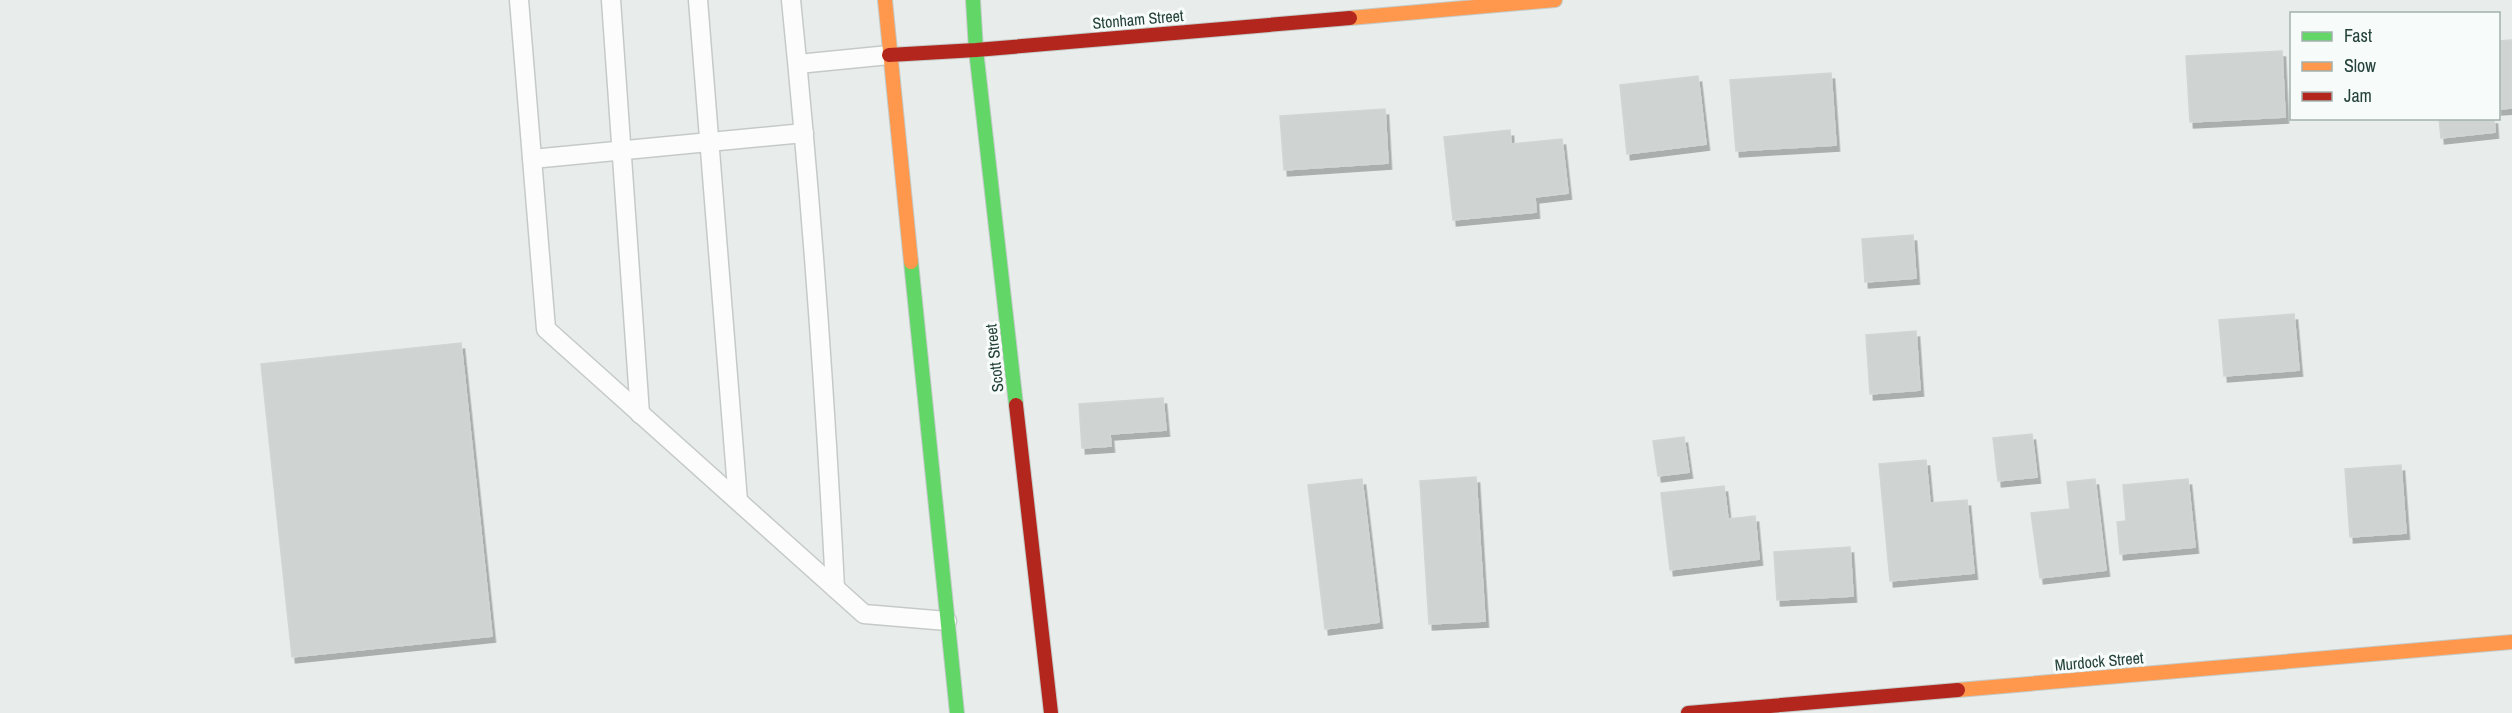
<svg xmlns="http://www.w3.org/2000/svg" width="2512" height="713" font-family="'Archivo Narrow',sans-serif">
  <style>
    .building { fill: #cfd4d2; stroke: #d1d6d4; stroke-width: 1.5; filter: url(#shadow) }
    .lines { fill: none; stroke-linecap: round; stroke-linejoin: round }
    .lane-casing { stroke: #c5cac8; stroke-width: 21 }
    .fast-casing { stroke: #c3cbc8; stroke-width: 16 }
    .slow-casing { stroke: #c3cbc8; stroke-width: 16 }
    .jam-casing { stroke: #c3cbc8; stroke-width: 16 }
    .lane { stroke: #fcfcfc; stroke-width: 18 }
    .fast { stroke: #63d668; stroke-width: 14 }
    .slow { stroke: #ff974d; stroke-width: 14 }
    .jam { stroke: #b3261e; stroke-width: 14 }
    .labels { text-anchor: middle; stroke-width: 6; stroke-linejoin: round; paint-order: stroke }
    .street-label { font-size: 16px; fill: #24423a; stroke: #f7fbf9 }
  </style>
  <defs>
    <filter id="shadow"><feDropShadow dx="3.5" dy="6" stdDeviation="0" flood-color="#0004"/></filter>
  </defs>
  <rect width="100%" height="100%" fill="#e8edeb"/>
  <g class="building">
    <path d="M2512,40V108L2498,109V41Z"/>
    <path d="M2282,51L2285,117L2190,122L2186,56Z"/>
    <path d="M1831,73L1836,145L1736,151L1730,80Z"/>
    <path d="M1698,76L1706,144L1627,154L1620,85Z"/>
    <path d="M1385,109L1388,163L1284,170L1280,116Z"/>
    <path d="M2439,118H2494L2495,132L2441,138Z"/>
    <path d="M1510,130L1511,144L1562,139L1568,193L1535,197L1536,212L1453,220L1444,137Z"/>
    <path d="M1913,235L1916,278L1865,282L1862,239Z"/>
    <path d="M2294,314L2299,370L2224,376L2219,320Z"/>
    <path d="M1916,331L1920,390L1870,394L1866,335Z"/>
    <path d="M461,343L492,636L292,657L261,364Z"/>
    <path d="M1163,398L1166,430L1110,434L1111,446L1082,448L1079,404Z"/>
    <path d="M2032,434L2037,477L1998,481L1993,438Z"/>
    <path d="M1684,437L1689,472L1658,476L1653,441Z"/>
    <path d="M1926,460L1930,503L1967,500L1974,573L1890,581L1879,464Z"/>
    <path d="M2401,465L2406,533L2350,537L2345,469Z"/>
    <path d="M1476,477L1485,621L1429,624L1420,481Z"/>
    <path d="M1362,479L1379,622L1325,629L1308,485Z"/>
    <path d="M2095,479L2106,570L2040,578L2031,513L2070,509L2067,482Z"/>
    <path d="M2188,479L2195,547L2120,554L2117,522L2126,521L2123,485Z"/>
    <path d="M1724,486L1728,519L1755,516L1759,559L1670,570L1661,493Z"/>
    <path d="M1850,547L1853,596L1777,600L1774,552Z"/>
  </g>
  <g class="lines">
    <g class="lane-casing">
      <g id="lane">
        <path d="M519,0L546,329L864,614L947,621"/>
        <path d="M611,0L640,414"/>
        <path d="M698,0L738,501"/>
        <path d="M791,0C811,196 825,392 835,588"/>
        <path d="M798,64L889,55"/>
        <path d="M532,159L804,133"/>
      </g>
    </g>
    <g class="fast-casing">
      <g id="fast">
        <path d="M973,0L976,50L1016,405"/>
        <path d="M911,262L957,713"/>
      </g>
    </g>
    <g class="slow-casing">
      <g id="slow">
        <path d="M885,0L911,262"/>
        <path d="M1350,18L1555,0"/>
        <path d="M1958,690L2512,642"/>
      </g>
    </g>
    <g class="jam-casing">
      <g id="jam">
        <path d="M889,55L976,50L1350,18"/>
        <path d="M1016,405L1051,713"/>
        <path d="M1688,713L1958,690"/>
      </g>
    </g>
    <use href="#lane" class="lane"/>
    <use href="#fast" class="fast"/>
    <use href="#slow" class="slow"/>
    <use href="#jam" class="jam"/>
  </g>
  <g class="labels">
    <g class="street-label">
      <text transform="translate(1138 19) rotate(-5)" y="6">Stonham Street</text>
      <text transform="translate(994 358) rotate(-96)" y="6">Scott Street</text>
      <text transform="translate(2099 661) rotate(-5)" y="6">Murdock Street</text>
    </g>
  </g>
  <rect x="2290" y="12" width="210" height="108" fill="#f7fbf9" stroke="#a3b1ad" stroke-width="1.5"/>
  <rect x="2302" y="32" width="30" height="9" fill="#63d668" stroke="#a3b1ad" stroke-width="1.5"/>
  <text x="2344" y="42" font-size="18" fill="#24423a">Fast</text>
  <rect x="2302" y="62" width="30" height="9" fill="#ff974d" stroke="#a3b1ad" stroke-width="1.5"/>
  <text x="2344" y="72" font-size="18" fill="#24423a">Slow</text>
  <rect x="2302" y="92" width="30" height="9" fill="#b3261e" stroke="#a3b1ad" stroke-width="1.5"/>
  <text x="2344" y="102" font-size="18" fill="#24423a">Jam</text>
</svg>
